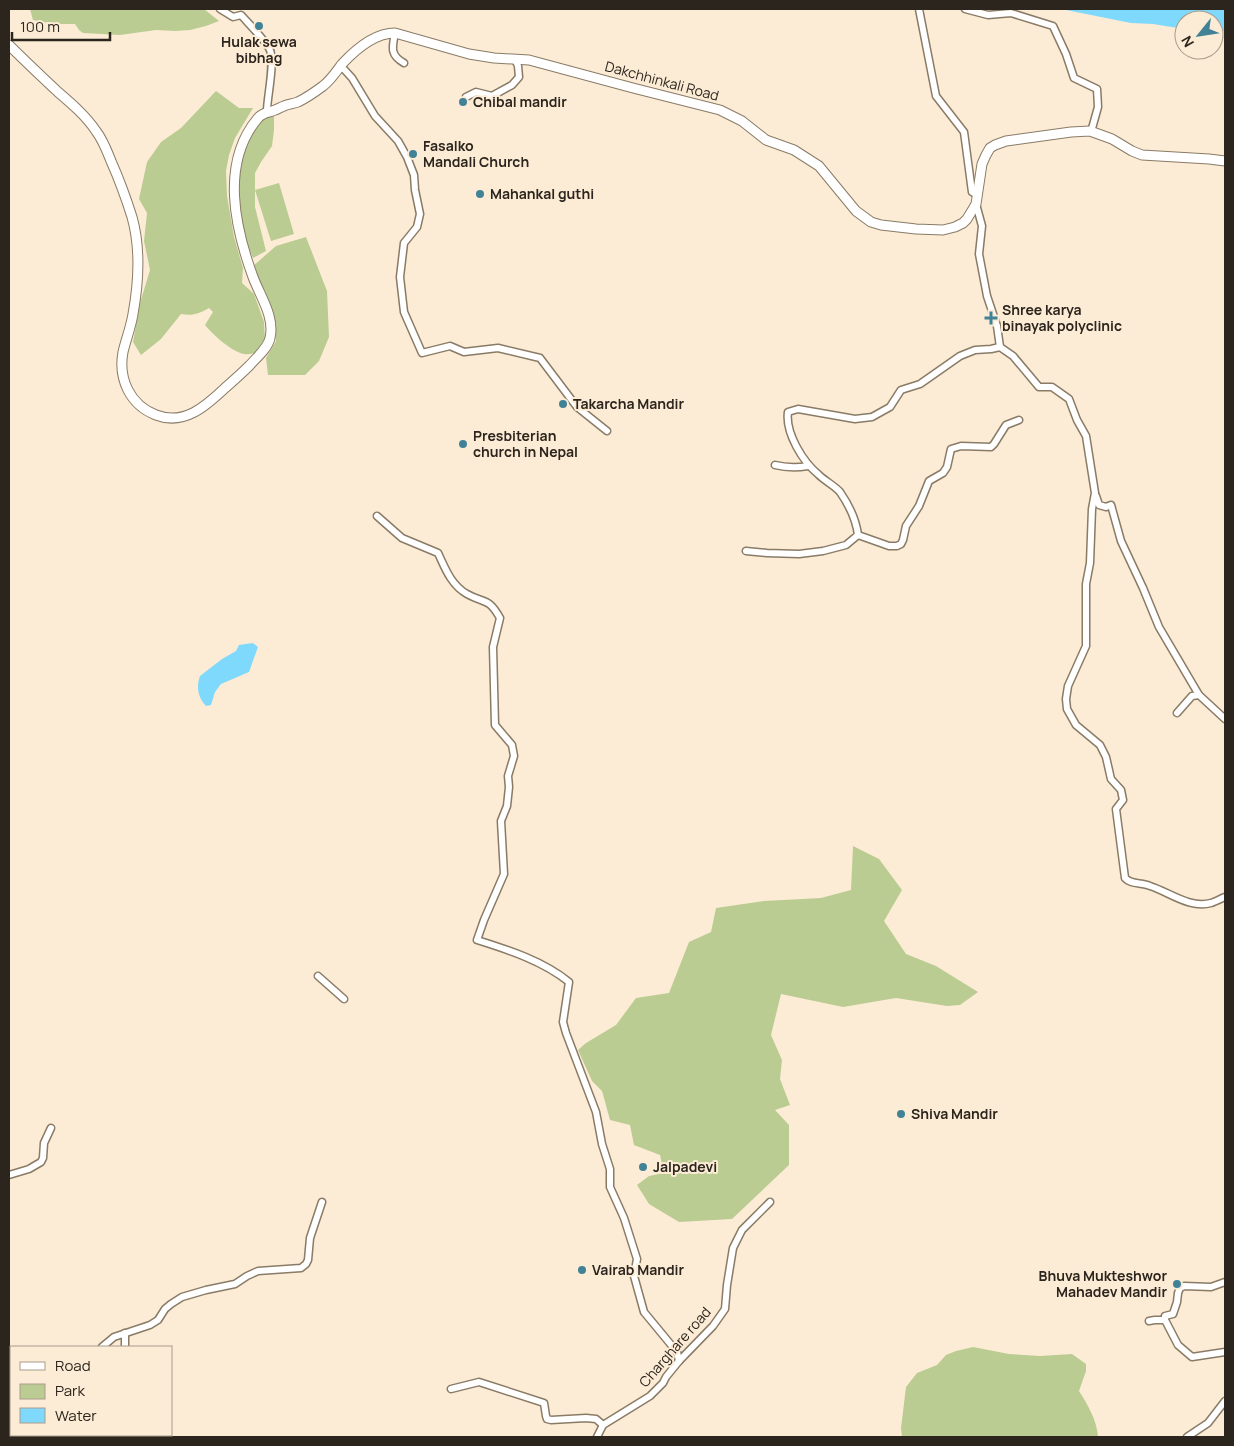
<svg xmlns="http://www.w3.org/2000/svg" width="1234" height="1446" font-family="Manrope,sans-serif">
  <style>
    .green { fill: #bacc92 }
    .water { fill: #7ed9fc }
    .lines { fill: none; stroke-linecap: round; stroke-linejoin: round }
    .street-casing { stroke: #897b66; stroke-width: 9 }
    .secondary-casing { stroke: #897b66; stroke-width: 11 }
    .street { stroke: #fff; stroke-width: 6 }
    .secondary { stroke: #fff; stroke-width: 9 }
    .poi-dot { fill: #428296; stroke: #fcecd5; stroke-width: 2 }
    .labels { text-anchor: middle; stroke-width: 4; stroke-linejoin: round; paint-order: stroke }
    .poi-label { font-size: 14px; font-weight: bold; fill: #2b251d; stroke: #fcecd5; text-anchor: start }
    .street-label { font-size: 14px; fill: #2b251d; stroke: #fcecd5 }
  </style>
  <rect width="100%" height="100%" fill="#fcecd5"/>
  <g class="green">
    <path d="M30,9H204L219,21L206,26L190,30L175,31L156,30L120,35L83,33L79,30L75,24H53L33,20Z"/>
    <path d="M216,91L239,108H253L235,138L229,155L226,171L227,196L234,237L243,268L242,283L254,294L264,322L265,340L256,353C253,353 248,355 244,354C232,352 212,334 205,325L213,312L209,308C199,314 192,316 181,314L161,339L141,355L133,342L140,303L150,270L144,241L147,213L139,199L147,162L161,142L181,128Z"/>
    <path d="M270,110L274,116V130L272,146L261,162L255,173V190L279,183L294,234L271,241L255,190V207L266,251L253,258L244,236L238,212L240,147L250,128Z"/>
    <path d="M306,237L327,291L329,337L319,361L305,375H268L266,358L276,341L272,310L253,266L276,246Z"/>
    <path d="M853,846L879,859L902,890L884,921L906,954L936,966L978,992L960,1005L947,1006L896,998L843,1007L781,994L771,1035L782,1060L780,1079L790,1105L775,1110L789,1125V1165L732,1219L679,1222L649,1204L637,1185L649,1176L664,1173L660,1155L634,1145L630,1125L610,1120L602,1091L592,1081L578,1050L586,1043L616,1025L636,998L669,993L689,942L711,932L716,908L764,901L821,898L851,890Z"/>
    <path d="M973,1347L1009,1354L1040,1356L1072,1354L1086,1364V1371L1079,1391C1088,1405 1097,1421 1098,1437H902L901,1428L906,1387L917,1373L937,1365L946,1355L956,1351Z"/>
  </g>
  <g class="water">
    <path d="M1061,9H1225V31L1214,32V20H1184V29L1153,24L1131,23Z"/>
    <path d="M253,643L258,647L249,672L221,684L215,692L211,705L206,706C198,697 196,687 200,676L222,659L236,651L239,645Z"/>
  </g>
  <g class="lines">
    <g class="street-casing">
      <g id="street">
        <path d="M220,9L233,17L241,15C250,25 262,37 269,48C276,59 267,97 267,111"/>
        <path d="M919,9L936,96L964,132L972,192L977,195"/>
        <path d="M965,9L988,15L1011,13L1053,26L1066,54L1074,78L1097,89L1098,107L1091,132"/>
        <path d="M395,33C392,48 390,55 404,63"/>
        <path d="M341,66L352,78L375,116L398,141L407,157L414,175L415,190L420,214L417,227L404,243L400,277L404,312L422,353L450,346L464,352L498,348L540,358L577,407L607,431"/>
        <path d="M466,97L476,92L492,96L512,85L519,77L518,66L515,59"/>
        <path d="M976,204L982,226L979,254L987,296L997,326L1000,347L1013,356L1039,387H1052L1069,399L1077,420L1086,436L1095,493L1092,509L1090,563L1086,584V646L1068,686L1066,699L1067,709L1076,725L1100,745L1106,757L1111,779L1121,790L1123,800L1116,809L1125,878C1131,885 1142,882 1150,886C1169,892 1190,909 1211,903C1215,902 1220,899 1225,897"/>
        <path d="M775,465C787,468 796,468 808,466"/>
        <path d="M1096,496L1099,505L1106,507L1111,505L1121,541L1143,588L1159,627L1199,695"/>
        <path d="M377,516L402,538L438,553C445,568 451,585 467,594C485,604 488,597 500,618L493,647L495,725L512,745L514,756L508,776L509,787L507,806L501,821L504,874L484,920L477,940C509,950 543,961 569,982L563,1022L566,1033L596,1112L602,1144L610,1169V1187L624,1218L637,1259L634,1276L644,1312L677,1352L679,1361"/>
        <path d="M858,535L889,546H897L901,544L903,540L906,526L919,506L929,481L943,473L947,467L951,449L961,446L991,447L994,444L1006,425L1019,420"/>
        <path d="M746,551L767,553L799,554L823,551L846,545L858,535C856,519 849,505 840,492C835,486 825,481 819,475C803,462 785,433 788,412L798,409L855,419L872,417L890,407L901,390L920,384L960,356L975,350L991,349L1000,347"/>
        <path d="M1177,713L1192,696L1199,695L1225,719"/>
        <path d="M318,976L344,999"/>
        <path d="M9,1175L29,1169L41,1162L43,1158L44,1143L51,1128"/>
        <path d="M1165,1320V1316L1173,1314L1177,1302L1178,1293L1180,1288L1184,1286L1211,1287L1225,1282"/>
        <path d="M1149,1321L1155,1320H1165L1178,1345L1192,1357L1225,1352"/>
        <path d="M125,1333V1347"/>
        <path d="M102,1347L114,1337L150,1325L158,1320L165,1309L171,1304L182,1297L206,1290L235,1284L247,1276L258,1271L301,1268L306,1264L308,1260L310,1238L322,1202"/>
        <path d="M451,1389L479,1382L544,1403L546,1416L547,1419L551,1420L586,1418L596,1419L603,1425"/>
        <path d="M9,1395L11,1393"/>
        <path d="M130,1437L131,1435"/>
        <path d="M597,1437L603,1425L650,1396L663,1383L666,1377L679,1361L713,1326L725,1309L727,1285L733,1248L742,1230L770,1202"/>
        <path d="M1187,1437L1208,1423L1225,1401"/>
      </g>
    </g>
    <g class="secondary-casing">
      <path id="secondary" d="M9,45C25,61 42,77 58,92C72,104 86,116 96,131C103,140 107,151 111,161C119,179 126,198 132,217C141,249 139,281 133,314C131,327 126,339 123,352C118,379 130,405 156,415C184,426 206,406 225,388C233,381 242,373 250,365C257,357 268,348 270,338C275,317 260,296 253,277C235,228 220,163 258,118C263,112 268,113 275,110C278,109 281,107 284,106C288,104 293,104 298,102C306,98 315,92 323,86C330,81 336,72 342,64C355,50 375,33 395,33L469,54L494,58L529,60L633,88L720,110L742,121L766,140L794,150L819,166L856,211L871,222L881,225L916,229L943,230L955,227L963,223L967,219L976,204L982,164L986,155L990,148L995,145L1006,141L1071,132L1090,131L1112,139L1132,151L1142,155L1209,159L1225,161"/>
    </g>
    <use href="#street" class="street"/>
    <use href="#secondary" class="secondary"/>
  </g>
  <g class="poi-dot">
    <circle cx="259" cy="26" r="5"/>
    <circle cx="463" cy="102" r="5"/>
    <circle cx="413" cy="154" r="5"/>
    <circle cx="480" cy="194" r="5"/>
    <path d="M988.5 310.5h5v5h5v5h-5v5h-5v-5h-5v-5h5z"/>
    <circle cx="563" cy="404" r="5"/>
    <circle cx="463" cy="444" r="5"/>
    <circle cx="901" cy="1114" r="5"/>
    <circle cx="643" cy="1167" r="5"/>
    <circle cx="582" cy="1270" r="5"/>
    <circle cx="1177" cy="1284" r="5"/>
  </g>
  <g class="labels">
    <g class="poi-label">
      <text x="259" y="47" text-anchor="middle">Hulak sewa<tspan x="259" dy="16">bibhag</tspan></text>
      <text x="473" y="107">Chibal mandir</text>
      <text x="423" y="151">Fasalko<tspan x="423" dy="16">Mandali Church</tspan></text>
      <text x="490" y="199">Mahankal guthi</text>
      <text x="1002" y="315">Shree karya<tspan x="1002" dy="16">binayak polyclinic</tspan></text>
      <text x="573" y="409">Takarcha Mandir</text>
      <text x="473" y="441">Presbiterian<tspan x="473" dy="16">church in Nepal</tspan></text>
      <text x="911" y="1119">Shiva Mandir</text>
      <text x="653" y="1172">Jalpadevi</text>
      <text x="592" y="1275">Vairab Mandir</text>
      <text x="1167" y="1281" text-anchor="end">Bhuva Mukteshwor<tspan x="1167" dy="16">Mahadev Mandir</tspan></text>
    </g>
    <g class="street-label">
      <text transform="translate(662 81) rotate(15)" y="5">Dakchhinkali Road</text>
      <text transform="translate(675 1347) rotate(-49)" y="5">Charghare road</text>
    </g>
  </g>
  <rect width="1234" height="1446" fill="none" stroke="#2b251d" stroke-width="20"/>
  <rect x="10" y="1346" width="162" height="90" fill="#fcecd5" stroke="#a89c8b"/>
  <rect x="20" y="1362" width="25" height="8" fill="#ffffff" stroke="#a89c8b"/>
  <text x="55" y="1371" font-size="15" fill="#2b251d">Road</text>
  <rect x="20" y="1384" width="25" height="15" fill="#bacc92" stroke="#a89c8b"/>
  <text x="55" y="1396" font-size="15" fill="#2b251d">Park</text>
  <rect x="20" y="1408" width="25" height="15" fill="#7ed9fc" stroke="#a89c8b"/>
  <text x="55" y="1421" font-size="15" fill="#2b251d">Water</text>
  <g transform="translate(1199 35) rotate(240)"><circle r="24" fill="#fcecd5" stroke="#a89c8b"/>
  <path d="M0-4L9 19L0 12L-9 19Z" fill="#428296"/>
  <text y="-8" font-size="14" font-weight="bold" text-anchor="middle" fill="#2b251d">N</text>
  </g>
  <path d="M12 32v8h98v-8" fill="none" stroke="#2b251d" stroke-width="2.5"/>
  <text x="20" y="32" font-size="15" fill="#2b251d" stroke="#fcecd5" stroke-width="4" paint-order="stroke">100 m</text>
</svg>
